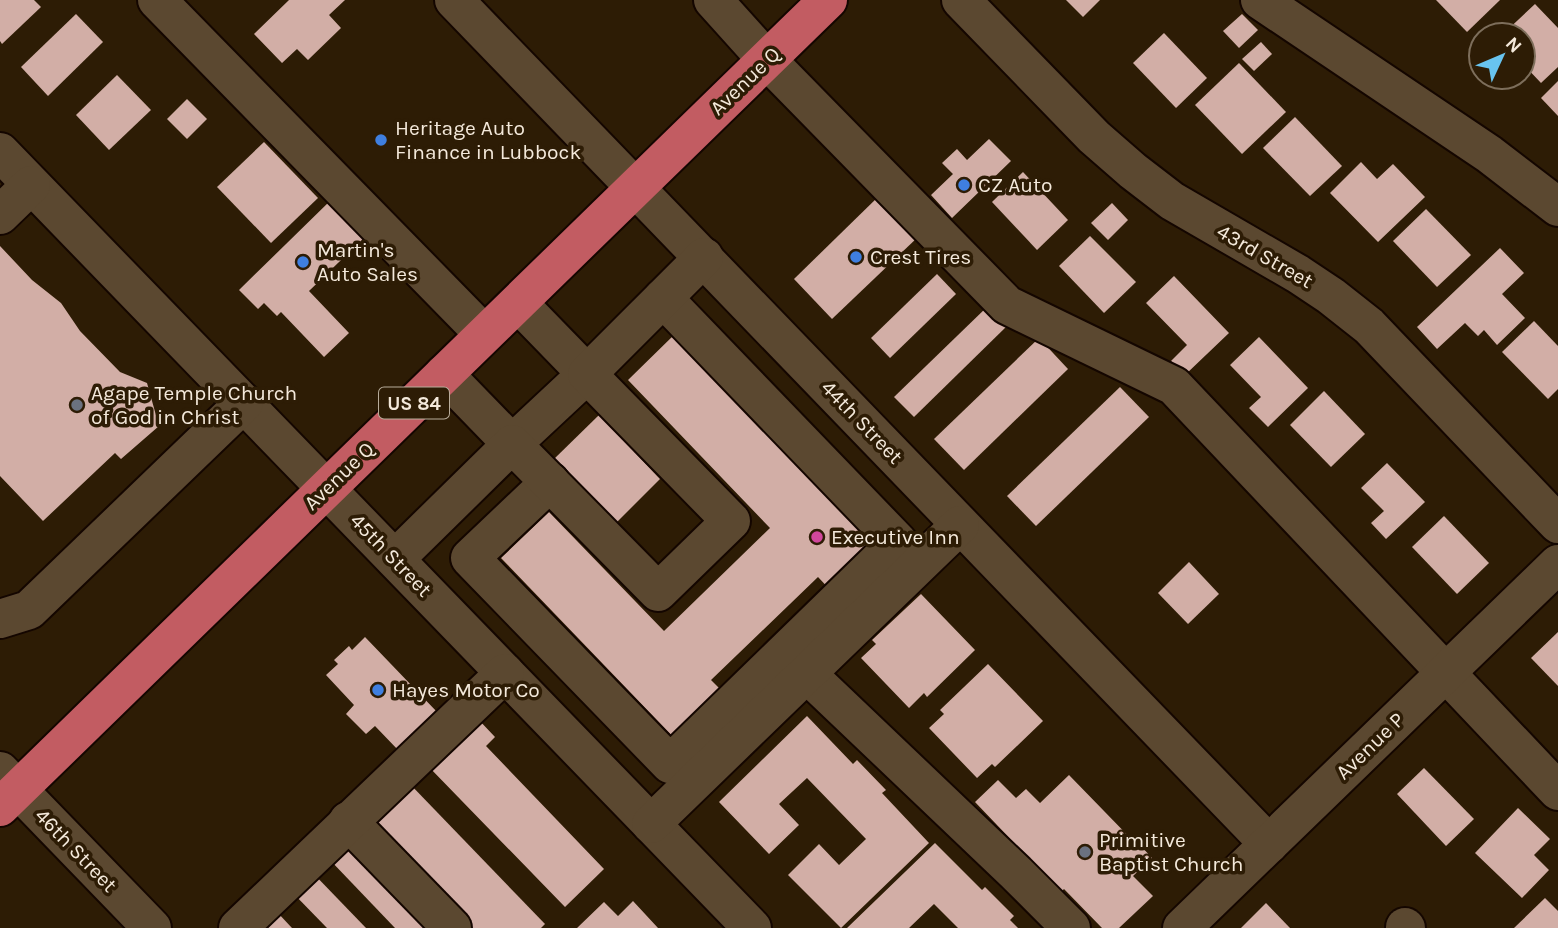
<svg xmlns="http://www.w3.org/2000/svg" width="1558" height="928" font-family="Karla,sans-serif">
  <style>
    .building { fill: #d2aea6 }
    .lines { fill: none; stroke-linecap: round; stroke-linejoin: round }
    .minor-casing { stroke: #140600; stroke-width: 42 }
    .highway-casing { stroke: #140600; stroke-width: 42 }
    .minor { stroke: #5b4830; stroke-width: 38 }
    .highway { stroke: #c25c62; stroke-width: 38 }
    .shop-dot { fill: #3f7fe0; stroke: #2d1c05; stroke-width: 2.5 }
    .worship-dot { fill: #6b7280; stroke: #2d1c05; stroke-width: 2.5 }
    .hotel-dot { fill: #d1479c; stroke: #2d1c05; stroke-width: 2.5 }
    .labels { text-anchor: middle; stroke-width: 7; stroke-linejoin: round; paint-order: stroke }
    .shield { fill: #2d1c05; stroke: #b8ac9b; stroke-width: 2 }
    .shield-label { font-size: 19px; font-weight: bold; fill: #f4e9db }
    .street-label { font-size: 21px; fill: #f4e9db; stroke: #2d1c05 }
    .poi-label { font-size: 21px; fill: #f4e9db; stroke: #2d1c05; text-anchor: start }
  </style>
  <rect width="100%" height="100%" fill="#2d1c05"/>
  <g class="building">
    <path d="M0,0H34L41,7L2,44L0,41Z"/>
    <path d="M289,0H345L329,15L341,28L308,60L297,49L282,63L254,34Z"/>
    <path d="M1066,0H1100L1083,17Z"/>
    <path d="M1436,0H1500L1467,32Z"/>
    <path d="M1535,4L1558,28V67L1541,83L1523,64V35H1502Z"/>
    <path d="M76,14L103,42L48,96L21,67Z"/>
    <path d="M1242,14L1258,30L1239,48L1223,31Z"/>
    <path d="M1164,33L1207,78L1176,108L1133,63Z"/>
    <path d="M1261,42L1272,54L1254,71L1242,59Z"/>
    <path d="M1239,63L1286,112L1242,154L1195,105Z"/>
    <path d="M117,75L151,110L109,150L76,115Z"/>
    <path d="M1558,81V116L1541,98Z"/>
    <path d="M187,99L207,119L187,139L167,119Z"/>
    <path d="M1295,117L1342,166L1310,196L1263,148Z"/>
    <path d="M989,139L1011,161L952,218L931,195L953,174L942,163L957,149L967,160Z"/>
    <path d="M264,142L318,198L271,243L217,187Z"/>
    <path d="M1361,162L1377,179L1393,164L1425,197L1378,242L1330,193Z"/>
    <path d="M1023,172L1068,220L1037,250L992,202Z"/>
    <path d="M880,195L919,236L832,319L794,279Z"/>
    <path d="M332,199L367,235L309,291L349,333L324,357L281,312L277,316L264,303L258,309L239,290Z"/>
    <path d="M1112,203L1128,220L1108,240L1091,223Z"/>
    <path d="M1426,209L1471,255L1437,287L1393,241Z"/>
    <path d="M1090,236L1136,282L1104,313L1059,266Z"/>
    <path d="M0,246L32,280L61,303L80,331L120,372L147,383L159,426L121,459L115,453L43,521L0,476Z"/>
    <path d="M1500,248L1524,273L1502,294L1525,318L1497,345L1484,330L1478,336L1465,323L1437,349L1417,327Z"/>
    <path d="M937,274L956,294L890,358L871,338Z"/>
    <path d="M1174,276L1229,333L1185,375L1171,361L1187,345L1146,303Z"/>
    <path d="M988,306L1007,326L914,417L894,397Z"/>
    <path d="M1534,321L1558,346V389L1548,399L1502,352Z"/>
    <path d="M676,333L882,546L834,594L818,577L711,680L729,698L679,743L501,558L549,512L664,631L770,528L628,380Z"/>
    <path d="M1259,337L1308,388L1268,427L1249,408L1261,397L1230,365Z"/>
    <path d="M1039,338L1068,369L964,470L934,439Z"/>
    <path d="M1120,387L1149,417L1036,526L1007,496Z"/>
    <path d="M1324,391L1365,434L1331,467L1290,425Z"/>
    <path d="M599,415L660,479L615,524L553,460Z"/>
    <path d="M1387,463L1425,502L1386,539L1371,523L1384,511L1361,488Z"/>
    <path d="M1444,516L1489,563L1457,594L1412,547Z"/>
    <path d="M1189,562L1219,594L1188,624L1158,593Z"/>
    <path d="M921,594L975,650L927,697L924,693L909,708L861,658L876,644L872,640Z"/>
    <path d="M1558,632V686L1531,658Z"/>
    <path d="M365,637L438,713L399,751L375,726L366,734L346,714L354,705L326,675L338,664L334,660L349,646L352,650Z"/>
    <path d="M988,664L1043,721L995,767L992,764L977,778L929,728L944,714L940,710Z"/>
    <path d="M807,716L853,764L857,760L886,790L882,793L929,843L841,928L788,875L819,844L839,865L866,839L807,778L779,804L799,825L769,854L719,802Z"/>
    <path d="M477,718L495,737L486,746L604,869L565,907L427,765Z"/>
    <path d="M1424,768L1474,819L1446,846L1397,794Z"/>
    <path d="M1069,775L1139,847L1141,846L1152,858L1133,876L1153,896L1119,928H1102L1064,889L1061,892L975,802L998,780L1016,798L1026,789L1040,803Z"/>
    <path d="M408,782L545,924L541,928H469L367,822Z"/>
    <path d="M1518,808L1550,839L1534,855L1549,870L1522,898L1475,853Z"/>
    <path d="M351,842L434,928H395L329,859Z"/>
    <path d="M935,843L982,890L985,887L1014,916L1010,920L1018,928H958L934,904L909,928H847Z"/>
    <path d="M310,870L366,928H327L290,890Z"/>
    <path d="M1545,898L1558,911V928H1514Z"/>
    <path d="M633,901L658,928H577L604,902L618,916Z"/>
    <path d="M1266,903L1290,928H1241Z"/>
    <path d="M277,912L292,928H251Z"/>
  </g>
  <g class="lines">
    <g class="minor-casing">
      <g id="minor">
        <path d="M157,0L484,334"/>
        <path d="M454,0L1269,844"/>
        <path d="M713,0L767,60L1007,305L1174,386L1558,791"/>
        <path d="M961,0L1094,137L1133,171L1172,201L1298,274L1331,296L1369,326L1558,524"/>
        <path d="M1260,0L1489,154L1558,207"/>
        <path d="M0,152L752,928"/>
        <path d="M0,215L31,185"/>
        <path d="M444,374L512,444L587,374L518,303"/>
        <path d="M550,482L470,558L670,764L898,542L663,298"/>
        <path d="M395,559L512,444L658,592L731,521L587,374L704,257"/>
        <path d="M0,619L29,610L244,403"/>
        <path d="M807,674L1016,873L1071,928"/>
        <path d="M0,771L152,928"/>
        <path d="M348,821L452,928"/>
        <path d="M651,824L960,525"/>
        <path d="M1405,927L1406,928"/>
        <path d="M238,928L505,673"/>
        <path d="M1182,928L1558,564"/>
      </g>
    </g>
    <g class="highway-casing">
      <path id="highway" d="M0,807L828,0"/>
    </g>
    <use href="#minor" class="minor"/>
    <use href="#highway" class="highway"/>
  </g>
  <g class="shop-dot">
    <circle cx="381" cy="140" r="7"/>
    <circle cx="964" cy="185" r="7"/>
    <circle cx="856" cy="257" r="7"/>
    <circle cx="303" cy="262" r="7"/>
    <circle cx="378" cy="690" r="7"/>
  </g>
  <g class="worship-dot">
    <circle cx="77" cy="405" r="7"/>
    <circle cx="1085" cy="852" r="7"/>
  </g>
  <circle class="hotel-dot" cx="817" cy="537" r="7"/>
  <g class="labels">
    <rect class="shield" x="379" y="387.5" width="70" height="31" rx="5"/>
    <g class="shield-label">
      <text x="414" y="410">US 84</text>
    </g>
    <g class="street-label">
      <text transform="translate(745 81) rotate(-44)" y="7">Avenue Q</text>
      <text transform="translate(1265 256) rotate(30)" y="7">43rd Street</text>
      <text transform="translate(862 422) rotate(46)" y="7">44th Street</text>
      <text transform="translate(339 476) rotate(-44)" y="7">Avenue Q</text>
      <text transform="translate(391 555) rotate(46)" y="7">45th Street</text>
      <text transform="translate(1370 746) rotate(-44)" y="7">Avenue P</text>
      <text transform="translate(76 850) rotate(46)" y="7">46th Street</text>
    </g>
    <g class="poi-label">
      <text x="395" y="135">Heritage Auto<tspan x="395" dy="24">Finance in Lubbock</tspan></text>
      <text x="978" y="192">CZ Auto</text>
      <text x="317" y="257">Martin's<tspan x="317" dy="24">Auto Sales</tspan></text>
      <text x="870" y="264">Crest Tires</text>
      <text x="91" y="400">Agape Temple Church<tspan x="91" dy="24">of God in Christ</tspan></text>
      <text x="831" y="544">Executive Inn</text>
      <text x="392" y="697">Hayes Motor Co</text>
      <text x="1099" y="847">Primitive<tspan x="1099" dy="24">Baptist Church</tspan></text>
    </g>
  </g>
  <g transform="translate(1502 56) rotate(46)"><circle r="33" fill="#2d1c05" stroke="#7d6e5b" stroke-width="2"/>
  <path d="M0-5L12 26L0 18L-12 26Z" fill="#68c4f0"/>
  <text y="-10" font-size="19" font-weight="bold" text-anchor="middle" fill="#f4e9db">N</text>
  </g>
</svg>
